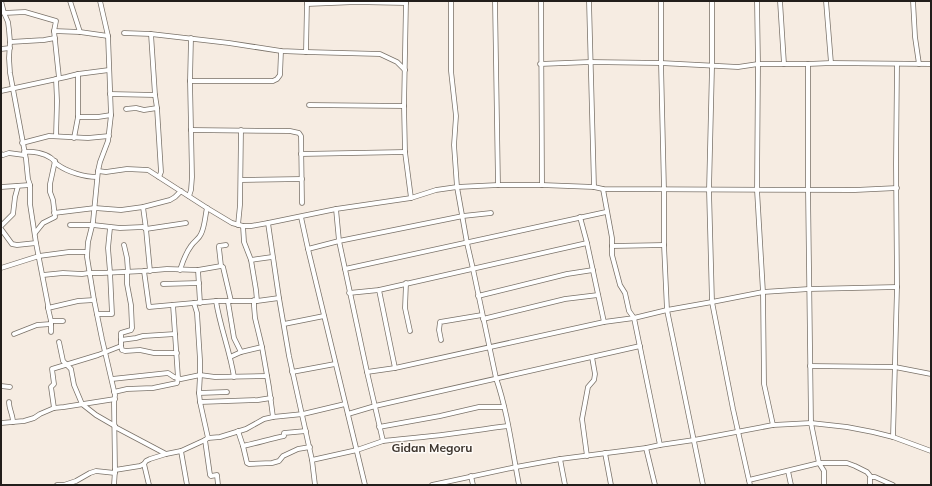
<svg xmlns="http://www.w3.org/2000/svg" width="932" height="486" font-family="Mulish,sans-serif">
  <style>
    .lines { fill: none; stroke-linecap: round; stroke-linejoin: round }
    .minor-casing { stroke: #7a7269; stroke-width: 5.5 }
    .minor { stroke: #fff; stroke-width: 4 }
    .labels { text-anchor: middle; stroke-width: 3; stroke-linejoin: round; paint-order: stroke }
    .neighbourhood-label { font-size: 12px; font-weight: bold; fill: #3d352e; stroke: #fefaf6 }
  </style>
  <rect width="100%" height="100%" fill="#f6ece2"/>
  <g class="lines">
    <g class="minor-casing">
      <g id="minor">
        <path d="M1,1L4,13L8,22L9,30L10,42L9,58L10,73L26,159L28,179L30,185V204L36,243L48,305V308L51,321V332"/>
        <path d="M70,1L80,32"/>
        <path d="M100,1L108,36L111,115L108,141L100,162L98,171L93,222L88,242L87,257L94,300L102,339L115,395L114,403L115,470L114,485"/>
        <path d="M406,1L404,106L405,152L411,198"/>
        <path d="M451,1V71L456,116L454,145L457,187L467,243L473,269L496,378C508,413 512,449 519,485"/>
        <path d="M495,1L498,185"/>
        <path d="M541,1L542,185"/>
        <path d="M589,1L594,187"/>
        <path d="M661,1V63L664,190V245L667,310L703,485"/>
        <path d="M712,1V67L709,190L712,302L733,409L750,485"/>
        <path d="M757,1L758,64L757,190L763,292L764,384L773,425"/>
        <path d="M780,1L784,64"/>
        <path d="M826,1L831,63"/>
        <path d="M913,1L915,37L919,64"/>
        <path d="M307,4L356,2L406,3"/>
        <path d="M4,13L25,12L56,21L54,31L59,78"/>
        <path d="M54,31L80,32L108,36"/>
        <path d="M124,33L151,34L229,43L281,51L306,52L380,54L397,62L405,70"/>
        <path d="M151,34L155,95L157,108L161,172L159,177"/>
        <path d="M10,42L44,40L55,38"/>
        <path d="M1,49L10,48"/>
        <path d="M306,52L307,1"/>
        <path d="M540,64L590,62L661,63L738,67L758,64H808L831,63L931,64"/>
        <path d="M808,64V189L811,423L819,463L824,471V485"/>
        <path d="M56,79L57,101L56,136"/>
        <path d="M190,81H273L277,79L280,75L281,51"/>
        <path d="M1,91L66,77L78,74L109,70"/>
        <path d="M110,94L155,95"/>
        <path d="M309,105L404,106"/>
        <path d="M126,109L136,108L144,110L157,108"/>
        <path d="M78,117H98L111,115"/>
        <path d="M191,130L290,131L299,133L301,136L302,203"/>
        <path d="M74,138L78,117V74"/>
        <path d="M22,143L49,136L88,138L109,136"/>
        <path d="M24,152C33,151 44,153 51,158C54,160 55,163 58,165C68,172 84,177 97,177"/>
        <path d="M1,154L3,155L9,153L24,155"/>
        <path d="M301,154L405,152"/>
        <path d="M98,171L106,172L127,169L148,170L207,208L232,223L243,226H251L268,223L336,209L411,198L436,190L457,187L498,185H542L594,187L603,189L855,190L897,188"/>
        <path d="M241,180L302,179"/>
        <path d="M1,187L30,185"/>
        <path d="M603,189L612,238V255L620,285L625,293L629,311L634,318L660,445"/>
        <path d="M189,196L191,190L192,177L190,81L191,38"/>
        <path d="M143,207L146,229L150,271"/>
        <path d="M336,209L339,241L367,372L383,441C399,439 416,438 432,436C458,433 483,429 508,426"/>
        <path d="M54,213L95,208L121,210L143,207L170,200L175,197L181,191"/>
        <path d="M301,217L308,249L365,485"/>
        <path d="M580,217L587,243L604,322"/>
        <path d="M268,223L279,298L289,356L312,460L315,485"/>
        <path d="M70,225H93L120,228L143,227L146,229L186,223"/>
        <path d="M238,225L240,205L241,130"/>
        <path d="M1,226L13,214L15,197L18,186"/>
        <path d="M243,226L244,242L251,260L256,290L257,301"/>
        <path d="M1,229L12,244L17,245L36,243"/>
        <path d="M35,233L43,223L55,217L53,200L50,192V184L55,161"/>
        <path d="M124,245L127,258L128,272"/>
        <path d="M226,245L219,246V248L221,266L223,267L231,301"/>
        <path d="M612,246L664,245"/>
        <path d="M308,249L339,241L463,216L491,213"/>
        <path d="M251,260L272,257"/>
        <path d="M1,268L39,256L69,252H87"/>
        <path d="M345,269L606,212"/>
        <path d="M180,270C183,261 185,254 191,246C194,241 199,239 201,234C205,226 205,216 207,208"/>
        <path d="M198,270L200,303"/>
        <path d="M144,271L149,307L216,301H257L279,298"/>
        <path d="M127,272V284L131,305L132,328L131,330L121,333V346L122,350L125,351L140,350L154,353H177"/>
        <path d="M43,275L63,273L82,274L89,273H102L144,271L167,269L198,270L221,266"/>
        <path d="M406,283L405,308L410,331"/>
        <path d="M163,284L199,283"/>
        <path d="M379,290L395,368"/>
        <path d="M349,293L379,290L587,243"/>
        <path d="M478,296L567,274L593,270"/>
        <path d="M254,300V306L255,318L262,347L269,387L273,417"/>
        <path d="M216,301C220,327 230,351 234,377"/>
        <path d="M228,302L234,338L241,352"/>
        <path d="M194,303L197,313L200,360V375L199,393L200,402L208,438"/>
        <path d="M48,308L78,301L94,300"/>
        <path d="M97,314H112L110,272L108,248L110,228"/>
        <path d="M483,319L565,299L598,295"/>
        <path d="M51,321H63"/>
        <path d="M284,324L324,316"/>
        <path d="M14,334L37,325L51,324"/>
        <path d="M121,340L136,338L143,336L175,334"/>
        <path d="M441,340L439,330L440,322L482,315"/>
        <path d="M59,342L63,361L71,369L74,385L82,404L96,415L115,426"/>
        <path d="M230,357L241,352L262,347"/>
        <path d="M810,366L895,367L931,374"/>
        <path d="M292,372L335,364"/>
        <path d="M367,372L395,368L604,322L634,318L667,310L712,302L763,292L809,289L897,287"/>
        <path d="M112,379L168,373L174,377L181,379L200,375L215,377L267,376"/>
        <path d="M1,386L10,387"/>
        <path d="M114,392L127,389L153,388L177,383L178,378L173,305"/>
        <path d="M199,393L227,392"/>
        <path d="M9,402C9,409 13,415 13,422"/>
        <path d="M200,402L258,400L271,398"/>
        <path d="M54,408L51,387L54,384L52,369L98,355L121,346"/>
        <path d="M348,414L375,406L640,346"/>
        <path d="M1,423L24,421L34,418L40,414L54,408L64,407L115,399"/>
        <path d="M115,427L166,454"/>
        <path d="M379,427L440,416L479,407H504"/>
        <path d="M238,431L243,446L247,463L249,464L272,463L279,461L283,456L298,449L310,447"/>
        <path d="M893,437L897,287L896,164L897,64"/>
        <path d="M205,440L210,475L211,476L217,475L218,485"/>
        <path d="M243,446C257,443 270,439 284,436V433L306,431"/>
        <path d="M646,448L655,485"/>
        <path d="M181,451L187,485"/>
        <path d="M605,453L611,485"/>
        <path d="M587,456L582,419L588,387L594,380L595,374L592,357"/>
        <path d="M560,459L565,485"/>
        <path d="M312,460L357,450L383,441"/>
        <path d="M144,464L149,485"/>
        <path d="M115,470L140,466L144,464L146,461L150,459L166,454L181,451L205,440L208,438L220,437L246,429L264,419L273,417L303,414L345,404"/>
        <path d="M788,471L791,485"/>
        <path d="M471,476L473,485"/>
        <path d="M749,480L819,463H847L855,466L867,472L871,477"/>
        <path d="M57,485H64L76,481L90,473L96,471L115,473"/>
        <path d="M432,485L516,467L560,459L646,448L660,445L694,440L773,425L811,423L847,427L873,432L893,437L931,451"/>
        <path d="M870,485V478L872,477H875L893,485"/>
      </g>
    </g>
    <use href="#minor" class="minor"/>
  </g>
  <g class="labels">
    <g class="neighbourhood-label">
      <text x="432" y="452">Gidan Megoru</text>
    </g>
  </g>
  <rect width="932" height="486" fill="none" stroke="#221e1b" stroke-width="4"/>
</svg>
